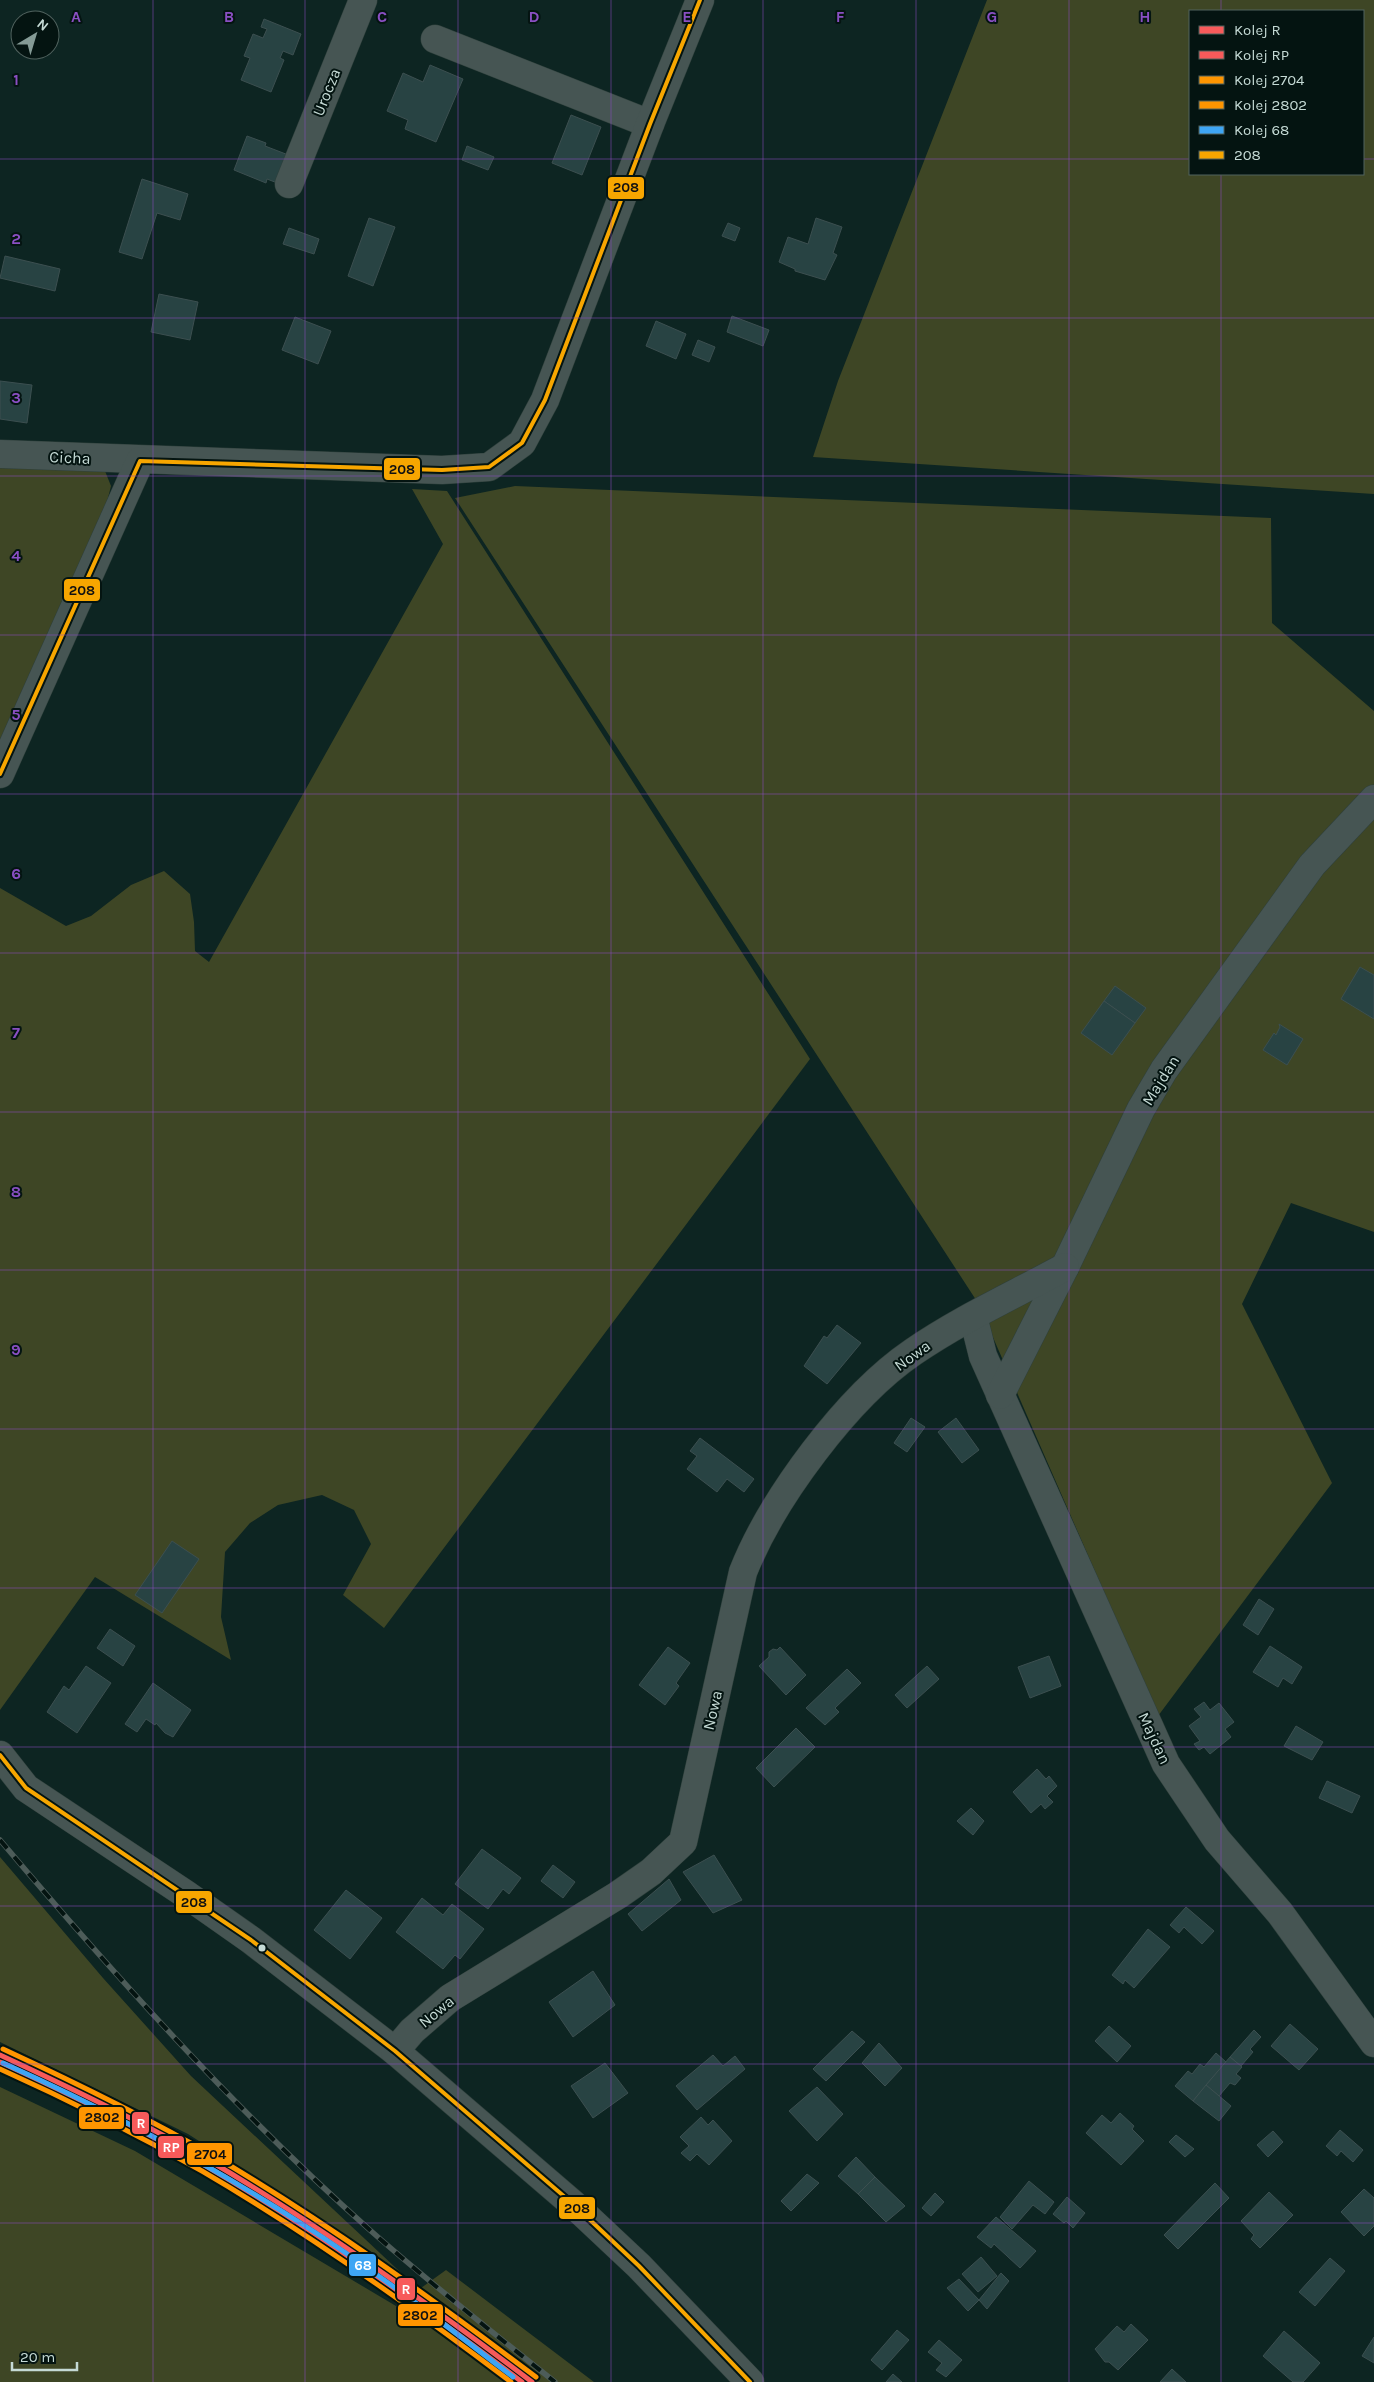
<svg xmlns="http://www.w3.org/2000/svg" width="1374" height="2382" font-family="Karla,sans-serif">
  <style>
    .grass { fill: #3e4625; fill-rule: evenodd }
    .building { fill: #284343; stroke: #3c4f50 }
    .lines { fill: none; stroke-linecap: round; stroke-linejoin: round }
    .minor-casing { stroke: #2f403c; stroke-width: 29 }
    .minor { stroke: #465553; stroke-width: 28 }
    .rail-casing { stroke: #4d5c59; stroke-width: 5.5 }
    .rail { stroke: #041411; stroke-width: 4; stroke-dasharray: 11; stroke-linecap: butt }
    .bus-1-casing { stroke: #041411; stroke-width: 8 }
    .bus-1 { stroke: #f7a600; stroke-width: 4 }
    .rail-1-casing { stroke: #041411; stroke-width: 9 }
    .rail-2-casing { stroke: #041411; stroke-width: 9 }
    .rail-3-casing { stroke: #041411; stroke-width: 9 }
    .rail-4-casing { stroke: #041411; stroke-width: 9 }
    .rail-5-casing { stroke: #041411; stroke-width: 9 }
    .rail-1 { stroke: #f75a5a; stroke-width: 5 }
    .rail-2 { stroke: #f75a5a; stroke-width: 5 }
    .rail-3 { stroke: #ff9500; stroke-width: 5 }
    .rail-4 { stroke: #ff9500; stroke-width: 5 }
    .rail-5 { stroke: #3ea5f4; stroke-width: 5 }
    .grid { fill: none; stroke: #8a4fc3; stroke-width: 1; stroke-opacity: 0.55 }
    .bus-dot { fill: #c5dad5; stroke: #041411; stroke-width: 2 }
    .labels { text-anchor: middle; stroke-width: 4; stroke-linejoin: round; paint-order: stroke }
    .street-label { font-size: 16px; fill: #c5dad5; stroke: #041411 }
    .grid-label { font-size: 16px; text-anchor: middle; font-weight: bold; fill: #8a4fc3; stroke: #041411; stroke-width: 4; stroke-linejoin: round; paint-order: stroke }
    .line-badge { stroke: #041411; stroke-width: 2 }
    .badge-label { font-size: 14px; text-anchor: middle; font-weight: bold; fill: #fff }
    .pale-badge-label { font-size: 14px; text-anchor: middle; font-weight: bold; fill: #111 }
  </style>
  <rect width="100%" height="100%" fill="#0d2522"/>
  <g class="grass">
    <path d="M987,0H1374V494L813,457L838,381ZM1363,11V174H1190V11Z"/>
    <path d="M0,458L105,471L111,486L107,502L0,752Z"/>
    <path d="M515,486L1271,518L1272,623L1374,711V1232L1291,1203L1242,1304L1332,1483L1158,1716L978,1303L455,498Z"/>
    <path d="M412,489L447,491L810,1059L384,1628L343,1595L371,1544L354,1510L322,1495L278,1505L250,1523L225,1552L221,1617L231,1660L95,1577L0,1710V888L66,926L91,916L131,885L164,871L190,894L194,922L195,951L209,962L443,544Z"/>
    <path d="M0,1857L103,1978L191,2076L413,2284L288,2198L188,2134L0,2042Z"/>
    <path d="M0,2087L135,2151L396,2306L446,2270L594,2382H0Z"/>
  </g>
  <g class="building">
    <path d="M264,19L301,34L293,55L283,51L280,58L284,60L271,92L241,80L250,58L244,56L253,34L263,38L267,29L261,27Z"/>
    <path d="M430,65L463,79L436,142L405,129L408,120L387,111L403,73L423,82Z"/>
    <path d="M571,115L601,127L582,175L552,163Z"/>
    <path d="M247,136L266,143L265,146L291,156L280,184L267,179L266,183L234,170Z"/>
    <path d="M467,146L494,157L488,170L462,160Z"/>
    <path d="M142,179L188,194L180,220L157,213L142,259L119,252Z"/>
    <path d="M369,218L395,227L373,286L348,276Z"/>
    <path d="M816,218L842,227L833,253L837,255L825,280L795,271V269L779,262L788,237L808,244Z"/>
    <path d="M728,223L740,228L735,241L722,236Z"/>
    <path d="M289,228L319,239L314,254L283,244Z"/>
    <path d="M5,256L60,269L55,291L0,278Z"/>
    <path d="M159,294L198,302L190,340L151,332Z"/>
    <path d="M732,316L769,330L763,346L727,332Z"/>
    <path d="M295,317L331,331L318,364L282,350Z"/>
    <path d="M656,321L686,334L676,359L646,346Z"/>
    <path d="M698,340L715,347L709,362L692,355Z"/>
    <path d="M0,381L32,385L27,423L0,419Z"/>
    <path d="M1360,967L1374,975V1019L1341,999Z"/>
    <path d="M1115,986L1146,1008L1135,1023L1104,1001Z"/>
    <path d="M1104,1001L1135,1023L1112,1055L1081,1033Z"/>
    <path d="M1279,1024L1303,1039L1287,1065L1263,1050L1274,1033L1276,1035L1280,1027Z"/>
    <path d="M837,1325L861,1343L827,1384L804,1366L824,1336L827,1338Z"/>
    <path d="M911,1418L925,1427L907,1452L894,1443Z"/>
    <path d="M956,1418L979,1450L962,1463L938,1432Z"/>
    <path d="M700,1438L754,1479L744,1492L727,1479L717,1492L687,1469L697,1456L690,1451Z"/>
    <path d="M172,1541L199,1559L162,1613L135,1595Z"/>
    <path d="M1259,1599L1274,1609L1258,1635L1243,1625Z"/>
    <path d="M110,1629L135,1646L123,1666L97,1648Z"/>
    <path d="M1270,1646L1302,1667L1292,1684L1283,1678L1278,1687L1253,1672Z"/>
    <path d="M668,1647L690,1663L676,1683L679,1686L665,1705L639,1685Z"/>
    <path d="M780,1647L806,1675L786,1695L759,1666L769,1657V1652L773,1649L777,1650Z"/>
    <path d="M1049,1656L1061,1686L1030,1698L1018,1667Z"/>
    <path d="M86,1666L111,1683L77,1733L47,1712L64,1686L69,1690Z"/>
    <path d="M927,1666L939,1679L907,1708L895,1695Z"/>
    <path d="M847,1669L861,1683L835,1708L839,1712L825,1725L806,1708Z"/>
    <path d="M153,1683L191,1710L173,1737L165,1733L156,1723L155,1725L146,1719L137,1732L125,1724Z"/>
    <path d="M1204,1702L1210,1710L1219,1703L1234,1722L1225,1729L1231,1737L1210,1754L1204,1747L1199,1750L1194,1744L1200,1741L1189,1726L1201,1717L1194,1709Z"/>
    <path d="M1296,1726L1323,1742L1312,1760L1284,1746Z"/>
    <path d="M796,1728L815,1747L774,1787L756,1768Z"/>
    <path d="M1037,1769L1046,1779L1049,1776L1057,1786L1047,1796L1053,1802L1045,1809L1041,1804L1031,1813L1013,1792Z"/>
    <path d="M1327,1781L1360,1796L1352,1813L1319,1798Z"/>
    <path d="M971,1808L984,1821L973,1835L957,1821Z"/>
    <path d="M482,1849L521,1878L509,1894L503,1889L488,1909L455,1884Z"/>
    <path d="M714,1855L742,1900L713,1913L683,1872Z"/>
    <path d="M553,1865L575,1882L563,1898L541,1881Z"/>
    <path d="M669,1879L681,1900L642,1931L628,1914Z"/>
    <path d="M346,1890L382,1918L350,1959L314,1930Z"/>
    <path d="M422,1898L443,1915L452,1904L484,1929L460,1959L455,1955L443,1969L396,1932Z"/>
    <path d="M1186,1907L1214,1931L1202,1944L1184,1927L1179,1933L1170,1925Z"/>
    <path d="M1148,1929L1170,1947L1134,1988L1125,1980L1123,1984L1112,1975Z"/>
    <path d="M593,1971L615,2005L573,2037L549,2002Z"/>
    <path d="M1290,2024L1318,2049L1299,2070L1271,2046Z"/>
    <path d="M1109,2026L1131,2046L1117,2062L1095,2041Z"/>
    <path d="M1254,2030L1261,2037L1250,2049L1253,2052L1241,2066L1230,2057Z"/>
    <path d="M852,2031L865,2042L826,2081L813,2069Z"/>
    <path d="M879,2043L902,2068L885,2086L862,2063Z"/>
    <path d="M1216,2053L1226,2062L1193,2101L1175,2086L1188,2071L1192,2074L1200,2064L1204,2067Z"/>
    <path d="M713,2055L723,2066L735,2056L745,2069L697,2110L676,2086Z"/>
    <path d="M1230,2057L1242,2067L1236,2074L1241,2078L1235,2085L1230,2083L1219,2096L1206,2085Z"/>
    <path d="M605,2063L628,2093L593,2118L571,2086Z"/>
    <path d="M1206,2085L1231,2106L1219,2121L1193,2101Z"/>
    <path d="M817,2087L843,2114L817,2141L789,2111Z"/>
    <path d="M1120,2113L1134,2126L1132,2129L1144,2141L1121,2165L1086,2133L1102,2115L1111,2123Z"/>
    <path d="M701,2117L708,2125L713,2120L732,2141L709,2165L697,2154L690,2161L681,2153L689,2146L680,2137Z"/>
    <path d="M1340,2130L1363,2150L1353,2162L1341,2151L1337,2156L1326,2146Z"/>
    <path d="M1273,2131L1283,2142L1268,2157L1257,2145Z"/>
    <path d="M1176,2135L1194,2149L1185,2157L1169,2142Z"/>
    <path d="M856,2157L875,2177L858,2194L838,2176Z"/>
    <path d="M807,2174L819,2183L791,2211L781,2201Z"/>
    <path d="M875,2177L905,2206L886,2222L858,2194Z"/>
    <path d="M1029,2181L1054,2202L1045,2214L1033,2205L1012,2229L1000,2217Z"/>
    <path d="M1215,2183L1229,2198L1178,2249L1164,2235Z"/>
    <path d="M1364,2189L1374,2198V2226L1364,2236L1341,2212Z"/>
    <path d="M1269,2192L1293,2215L1260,2248L1251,2239L1254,2235L1241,2221Z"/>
    <path d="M935,2193L944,2202L931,2216L922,2208Z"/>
    <path d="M1067,2197L1085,2213L1073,2228L1066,2221L1064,2223L1053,2214Z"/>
    <path d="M996,2217L1036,2251L1020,2268L994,2244L991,2248L977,2237Z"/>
    <path d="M981,2257L997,2276L978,2292L962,2274Z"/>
    <path d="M1330,2258L1345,2271L1315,2306L1299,2292Z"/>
    <path d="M1001,2273L1009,2281L987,2309L979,2300Z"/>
    <path d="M959,2279L979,2300L968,2311L947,2288Z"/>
    <path d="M1131,2324L1148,2340L1118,2370L1109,2362H1105L1095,2349L1117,2326L1124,2332Z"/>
    <path d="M897,2330L909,2340L882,2370L871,2360Z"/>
    <path d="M1284,2331L1320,2363L1303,2382H1293L1263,2356Z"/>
    <path d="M1374,2337V2363L1362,2356Z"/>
    <path d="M939,2340L962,2360L946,2377L936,2370L942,2363L928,2352Z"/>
    <path d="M1172,2369L1186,2382H1160Z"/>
    <path d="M893,2374L902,2382H886Z"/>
  </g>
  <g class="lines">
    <g class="minor-casing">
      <g id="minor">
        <path d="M435,39L650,124"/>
        <path d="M289,184L363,0"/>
        <path d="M0,454L442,470L489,467L522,443L545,400L650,124L700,0"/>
        <path d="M0,774L140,461"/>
        <path d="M973,1316L983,1356L1166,1764L1217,1840L1280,1913L1374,2043"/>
        <path d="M1000,1395L1065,1267L1141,1109L1164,1070L1312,865L1374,799"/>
        <path d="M0,1755L26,1788L187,1895L251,1940L395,2051L573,2204L639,2266L750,2382"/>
        <path d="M395,2051L412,2031L450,1998L618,1895L651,1872L683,1842L743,1572C772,1499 847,1397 913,1352C961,1319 1014,1295 1065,1267"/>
      </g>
    </g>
    <use href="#minor" class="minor"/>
    <g class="rail-casing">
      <path id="rail" d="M0,1840C116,1977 236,2111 371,2231C430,2283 493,2333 555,2382"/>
    </g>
    <use href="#rail" class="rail"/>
    <g class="bus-1-casing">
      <g id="bus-1">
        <path d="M0,774L140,461L442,470L489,467L522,443L545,400L650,124L700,0"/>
        <path d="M0,1755L26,1788L251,1940L395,2051L573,2204L639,2266L750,2382"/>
      </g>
    </g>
    <use href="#bus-1" class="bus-1"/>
    <g class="rail-1-casing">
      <path id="rail-1" d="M0,2055C71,2088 142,2122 210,2161C322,2227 428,2303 532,2382"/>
    </g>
    <g class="rail-2-casing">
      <path id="rail-2" d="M0,2062C70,2094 139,2128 206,2166C316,2230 420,2305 522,2382"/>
    </g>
    <g class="rail-3-casing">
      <path id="rail-3" d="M3,2049C74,2082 144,2116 212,2155C325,2221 431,2298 536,2377"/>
    </g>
    <g class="rail-4-casing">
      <path id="rail-4" d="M0,2069C69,2100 136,2134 202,2171C310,2234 412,2307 511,2382"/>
    </g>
    <g class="rail-5-casing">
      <path id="rail-5" d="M3,2063C105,2109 204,2161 299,2222C373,2269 443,2323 513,2377"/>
    </g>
    <use href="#rail-1" class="rail-1"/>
    <use href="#rail-2" class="rail-2"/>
    <use href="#rail-3" class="rail-3"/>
    <use href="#rail-4" class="rail-4"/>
    <use href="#rail-5" class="rail-5"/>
  </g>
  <path class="grid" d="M153,0V2382M305,0V2382M458,0V2382M611,0V2382M763,0V2382M916,0V2382M1069,0V2382M1221,0V11M0,159H1190M1363,159H1374M1221,174V2382M0,318H1374M0,476H1374M0,635H1374M0,794H1374M0,953H1374M0,1112H1374M0,1270H1374M0,1429H1374M0,1588H1374M0,1747H1374M0,1906H1374M0,2064H1374M0,2223H1374"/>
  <circle class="bus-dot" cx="262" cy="1948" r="4.5"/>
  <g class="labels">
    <g class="street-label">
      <text transform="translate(326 92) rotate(-68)" y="6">Urocza</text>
      <text transform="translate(70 457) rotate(3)" y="6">Cicha</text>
      <text transform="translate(1160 1080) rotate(-58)" y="6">Majdan</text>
      <text transform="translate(912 1355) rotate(-36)" y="6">Nowa</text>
      <text transform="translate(712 1710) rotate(-77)" y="6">Nowa</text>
      <text transform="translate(1155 1738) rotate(65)" y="6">Majdan</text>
      <text transform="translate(436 2011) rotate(-40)" y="6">Nowa</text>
    </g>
  </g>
  <g class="grid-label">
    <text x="76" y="22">A</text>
    <text x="229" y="22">B</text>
    <text x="382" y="22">C</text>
    <text x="534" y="22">D</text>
    <text x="687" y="22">E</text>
    <text x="840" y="22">F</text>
    <text x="992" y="22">G</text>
    <text x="1145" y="22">H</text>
    <text x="16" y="85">1</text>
    <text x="16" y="244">2</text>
    <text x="16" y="403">3</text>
    <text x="16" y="561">4</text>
    <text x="16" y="720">5</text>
    <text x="16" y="879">6</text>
    <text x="16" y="1038">7</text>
    <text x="16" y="1197">8</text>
    <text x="16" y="1355">9</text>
  </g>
  <g class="line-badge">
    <rect x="607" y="176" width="38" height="24" rx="5" fill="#f7a600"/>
    <rect x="383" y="457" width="38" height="24" rx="5" fill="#f7a600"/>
    <rect x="63" y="578" width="38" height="24" rx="5" fill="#f7a600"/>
    <rect x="175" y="1890" width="38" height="24" rx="5" fill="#f7a600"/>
    <rect x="78" y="2106" width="47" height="24" rx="5" fill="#ff9500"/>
    <rect x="131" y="2111" width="19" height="24" rx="5" fill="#f75a5a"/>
    <rect x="157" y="2135" width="28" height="24" rx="5" fill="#f75a5a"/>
    <rect x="186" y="2142" width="47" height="24" rx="5" fill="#ff9500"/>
    <rect x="558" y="2196" width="38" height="24" rx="5" fill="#f7a600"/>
    <rect x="348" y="2253" width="29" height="24" rx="5" fill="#3ea5f4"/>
    <rect x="396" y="2277" width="20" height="24" rx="5" fill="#f75a5a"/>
    <rect x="397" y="2303" width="47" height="24" rx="5" fill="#ff9500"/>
  </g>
  <g class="badge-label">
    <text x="141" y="2128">R</text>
    <text x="171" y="2152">RP</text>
    <text x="363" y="2270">68</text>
    <text x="406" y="2294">R</text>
  </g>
  <g class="pale-badge-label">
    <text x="626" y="192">208</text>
    <text x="402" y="474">208</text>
    <text x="82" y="595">208</text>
    <text x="194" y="1907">208</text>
    <text x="102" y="2122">2802</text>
    <text x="210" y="2159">2704</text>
    <text x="577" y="2213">208</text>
    <text x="420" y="2320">2802</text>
  </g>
  <rect x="1189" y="10" width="175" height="165" fill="#041411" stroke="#51635f"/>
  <rect x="1199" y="26" width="25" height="8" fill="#f75a5a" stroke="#51635f"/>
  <text x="1234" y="35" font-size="15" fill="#c5dad5">Kolej R</text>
  <rect x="1199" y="51" width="25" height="8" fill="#f75a5a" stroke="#51635f"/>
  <text x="1234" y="60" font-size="15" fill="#c5dad5">Kolej RP</text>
  <rect x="1199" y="76" width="25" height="8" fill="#ff9500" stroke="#51635f"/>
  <text x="1234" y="85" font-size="15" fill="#c5dad5">Kolej 2704</text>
  <rect x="1199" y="101" width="25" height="8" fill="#ff9500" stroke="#51635f"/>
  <text x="1234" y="110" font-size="15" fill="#c5dad5">Kolej 2802</text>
  <rect x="1199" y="126" width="25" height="8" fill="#3ea5f4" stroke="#51635f"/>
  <text x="1234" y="135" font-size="15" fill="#c5dad5">Kolej 68</text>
  <rect x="1199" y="151" width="25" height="8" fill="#f7a600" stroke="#51635f"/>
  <text x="1234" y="160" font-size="15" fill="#c5dad5">208</text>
  <g transform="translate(35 35) rotate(38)"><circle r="24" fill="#041411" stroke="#51635f"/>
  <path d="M0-4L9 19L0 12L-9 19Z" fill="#859b96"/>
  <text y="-8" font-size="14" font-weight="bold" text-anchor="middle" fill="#c5dad5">N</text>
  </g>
  <path d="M12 2362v8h65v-8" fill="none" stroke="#c5dad5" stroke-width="2.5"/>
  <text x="20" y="2362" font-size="15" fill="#c5dad5" stroke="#041411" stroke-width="4" paint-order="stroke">20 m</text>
</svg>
